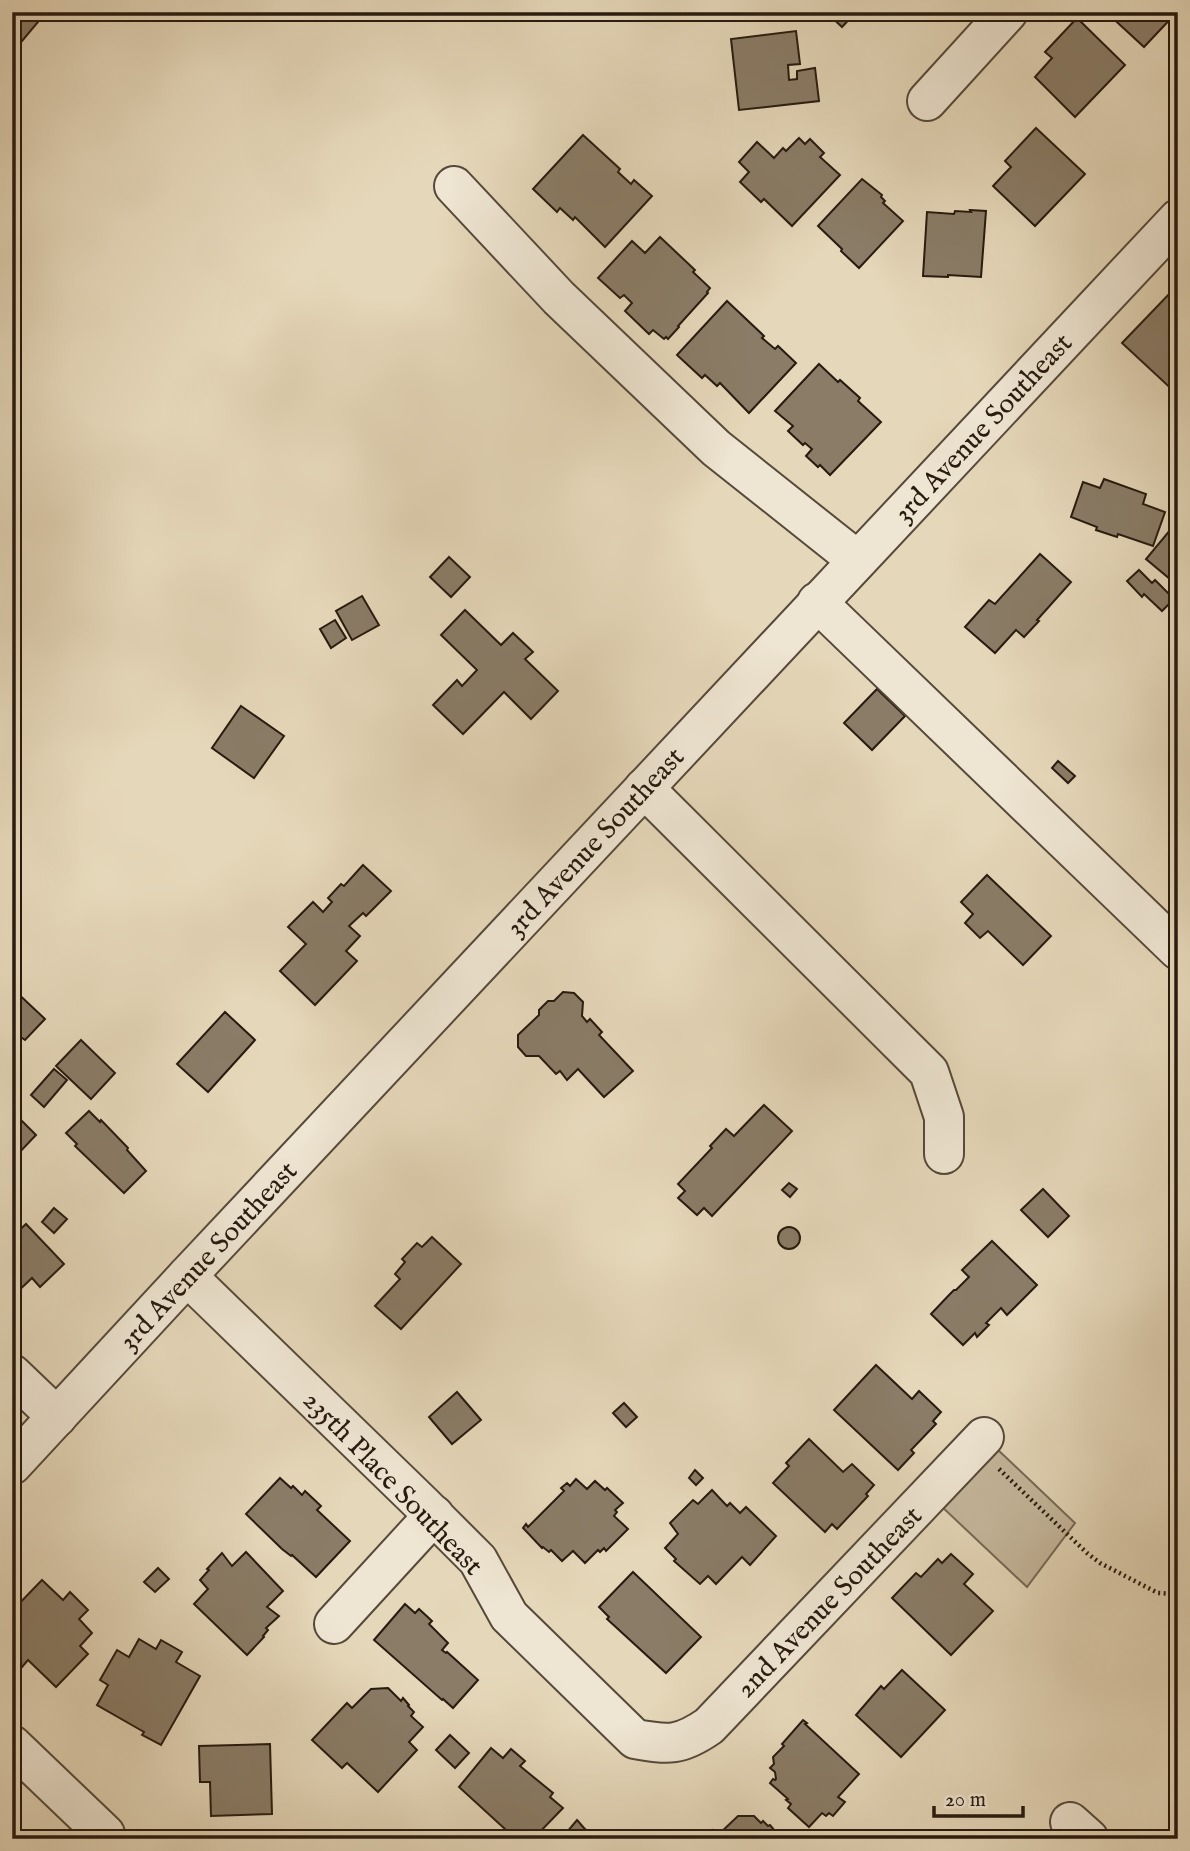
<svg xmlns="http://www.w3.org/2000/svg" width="1190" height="1851" font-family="'IM FELL English',serif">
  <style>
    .green { fill: #c5b79c; stroke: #766856; stroke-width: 2 }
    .building { fill: #8a7c67; stroke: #271a0f; stroke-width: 2 }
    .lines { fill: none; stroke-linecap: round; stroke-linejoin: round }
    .minor-casing { stroke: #56493a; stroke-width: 42 }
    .path { stroke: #271a0f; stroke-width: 4.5; stroke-dasharray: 2 3.5; stroke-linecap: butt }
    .minor { stroke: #eee5d2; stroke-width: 38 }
    .labels { text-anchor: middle; stroke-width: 5; stroke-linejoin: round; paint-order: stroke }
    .street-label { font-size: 28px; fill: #271a0f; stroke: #eee5d2 }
  </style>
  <rect width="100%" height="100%" fill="#e5d7b9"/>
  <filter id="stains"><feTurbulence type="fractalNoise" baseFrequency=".00286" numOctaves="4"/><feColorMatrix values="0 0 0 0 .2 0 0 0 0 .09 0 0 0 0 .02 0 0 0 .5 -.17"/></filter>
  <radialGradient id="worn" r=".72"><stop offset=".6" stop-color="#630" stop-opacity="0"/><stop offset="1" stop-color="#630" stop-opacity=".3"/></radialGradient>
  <path class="green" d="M996,1448L1075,1523L1027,1587L940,1505Z"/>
  <g class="building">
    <path d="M12,12H42L36,19L38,22L12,53Z"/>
    <path d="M826,12H856L842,27Z"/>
    <path d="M1106,12H1177L1144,47Z"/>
    <path d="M1077,18L1125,65L1075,117L1035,77L1052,58L1045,52Z"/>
    <path d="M796,31L800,64L788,65L789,80L797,79V71L815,68L819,101L739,110L731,39Z"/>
    <path d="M1036,128L1085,174L1035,226L993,186L1011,167L1005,161Z"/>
    <path d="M583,135L620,169L618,172L631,184L634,180L652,196L605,247L575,217L573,220L560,208L557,212L533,189Z"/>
    <path d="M799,138L805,144L810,139L824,153L820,157L840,175L792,226L764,199L761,202L740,182L749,172L739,162L757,142L774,158L783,148L786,151Z"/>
    <path d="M862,179L882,195L881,197L885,201L883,203L903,221L859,268L841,251L842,249L818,226Z"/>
    <path d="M970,210L986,211L981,277L948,275V277L923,276L927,212L954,214L955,211L971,212Z"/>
    <path d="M660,237L695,270L693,272L710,288L707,292L708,293L678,326L679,327L668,339L666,337L664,339L653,330L649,334L625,311L632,303L624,295L620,298L598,278L632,241L645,253Z"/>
    <path d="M1173,290L1178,295V395L1122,343Z"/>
    <path d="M727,301L764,336L762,338L775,349L778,346L796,363L749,413L720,383L717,386L705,375L702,378L677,355Z"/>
    <path d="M819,364L838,382L840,380L860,398L858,401L881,422L830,475L820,465L818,467L806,456L812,449L805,443L803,445L788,431L793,426L775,411Z"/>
    <path d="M1104,479L1146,494L1143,504L1165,512L1153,546L1118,534L1117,537L1096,530L1097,527L1071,517L1083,482L1100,488Z"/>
    <path d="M1171,529L1178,535V570L1170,579L1146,559Z"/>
    <path d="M1040,554L1071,582L1037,620L1039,621L1024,637L1016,630L995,653L965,627L989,600L995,604Z"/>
    <path d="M449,557L470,577L451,597L430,577Z"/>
    <path d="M1139,570L1152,583L1155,580L1174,599L1162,611L1144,594L1142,597L1127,581Z"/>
    <path d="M362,596L379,625L352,640L336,611Z"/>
    <path d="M465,610L501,645L513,633L533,652L525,659L558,691L531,719L504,692L463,734L433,705L457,680L462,686L477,670L441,635Z"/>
    <path d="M335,620L346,638L331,648L320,629Z"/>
    <path d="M877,689L905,716L872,750L844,723Z"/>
    <path d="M241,706L284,736L254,778L212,748Z"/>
    <path d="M1058,761L1075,776L1068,783L1052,768Z"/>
    <path d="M363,865L391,891L366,916L363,913L349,926L360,936L346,951L357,961L315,1005L280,971L306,944L288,927L313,902L323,912L332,902L328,898L341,884L344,886Z"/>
    <path d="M987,875L1051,936L1023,965L988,931L980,938L965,923L973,914L961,902Z"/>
    <path d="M12,988L45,1019L25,1040L12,1031Z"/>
    <path d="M563,992L574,993L583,1002L582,1016L587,1022L590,1019L602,1032L599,1035L633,1071L604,1097L578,1069L567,1080L560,1071L556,1074L539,1056H526L518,1047V1035L539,1015V1010L548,1001H554Z"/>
    <path d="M225,1012L255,1040L208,1092L177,1064Z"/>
    <path d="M81,1040L115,1073L91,1099L56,1066Z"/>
    <path d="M54,1069L67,1080L44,1107L31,1095Z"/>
    <path d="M764,1105L792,1131L712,1216L704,1208L697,1215L678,1198L685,1191L678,1184L712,1148L710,1146L726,1129L734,1136Z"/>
    <path d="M12,1111L36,1135L18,1154L12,1149Z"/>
    <path d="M89,1111L100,1122L101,1120L128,1148L127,1150L146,1171L124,1193L75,1146L77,1144L66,1133Z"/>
    <path d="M789,1183L797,1189L790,1197L782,1190Z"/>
    <path d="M1043,1189L1069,1216L1048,1237L1021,1210Z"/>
    <path d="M54,1208L67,1219L54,1233L42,1222Z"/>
    <path d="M26,1224L64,1264L40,1287L32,1278L12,1297V1237Z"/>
    <circle cx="789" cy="1238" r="11"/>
    <path d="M432,1237L461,1264L401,1329L375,1306L400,1279L395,1274L405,1262L402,1259L417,1243L422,1247Z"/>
    <path d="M992,1241L1037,1285L1007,1315L1001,1308L986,1323L989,1325L977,1337L975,1333L963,1345L931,1314L950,1294L954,1290H956L969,1277L962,1270Z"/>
    <path d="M876,1365L912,1399L919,1391L941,1412L933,1421L936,1424L911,1450L914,1453L898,1470L834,1410Z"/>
    <path d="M457,1392L481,1420L452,1444L429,1417Z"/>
    <path d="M624,1403L637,1417L626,1427L613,1413Z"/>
    <path d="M809,1439L843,1472L852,1464L874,1485L866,1494L868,1496L837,1529L832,1524L825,1532L773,1483L789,1466L786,1463Z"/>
    <path d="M695,1470L703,1478L696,1485L689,1478Z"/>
    <path d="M280,1478L291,1488L293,1486L302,1495L305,1491L321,1506L317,1510L350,1541L316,1577L292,1555L291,1556L282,1549L246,1514Z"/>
    <path d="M576,1479L587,1489L595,1481L605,1490L607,1488L623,1503L615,1510L617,1512L614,1516L628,1529L606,1551L604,1548L600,1552L598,1550L585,1563L573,1551L562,1561L551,1550L549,1552L543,1547L542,1548L523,1528L526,1524L528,1527L564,1491L561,1488L567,1483L570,1486Z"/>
    <path d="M712,1490L727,1506L730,1503L740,1513L746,1507L776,1536L750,1565L742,1557L716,1584L708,1576L700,1584L674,1561L676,1559L665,1548L678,1534L670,1523L693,1500L698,1504Z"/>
    <path d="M246,1552L283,1591L267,1607L279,1616L266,1628L268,1630L263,1636L264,1637L247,1655L194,1604L208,1589L200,1580L209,1570L207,1569L222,1553L232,1566Z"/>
    <path d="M951,1554L973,1574L964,1584L993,1611L951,1655L892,1598L916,1573L921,1577L938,1559L942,1563Z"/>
    <path d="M158,1568L169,1579L155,1592L144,1582Z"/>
    <path d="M633,1572L701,1637L666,1673L607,1619L609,1617L599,1607Z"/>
    <path d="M42,1580L63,1600L70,1592L88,1610L79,1619L92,1633L80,1646L88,1654L56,1687L28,1660L22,1667L12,1658V1611Z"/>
    <path d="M405,1604L415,1613L419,1609L432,1621L429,1624L448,1643L442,1650L446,1653L447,1652L478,1680L453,1708L443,1699L442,1700L374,1640Z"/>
    <path d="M139,1639L156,1649L161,1640L182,1652L176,1662L200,1676L161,1745L142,1735L144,1732L97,1705L108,1685L100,1680L117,1650L129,1657Z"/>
    <path d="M902,1670L945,1710L901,1757L856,1715L881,1686L884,1689Z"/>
    <path d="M388,1688L401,1701L403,1698L409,1705L408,1706L414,1712L411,1716L423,1727L409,1742L417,1750L378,1792L347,1763L342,1768L312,1740L347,1703L352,1708L371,1689Z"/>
    <path d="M803,1720L807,1723L805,1724L859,1774L838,1797L845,1802L833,1816L829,1813L826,1816L822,1813L809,1827L788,1808L791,1804L786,1800L788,1799L770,1783L773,1779L775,1780L776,1779L775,1772L770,1768L774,1764L773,1757L784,1746L782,1744Z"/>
    <path d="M450,1735L469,1753L455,1768L436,1750Z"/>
    <path d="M270,1744L272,1814L211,1816L210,1782H200L199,1746Z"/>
    <path d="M491,1748L503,1758L511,1749L525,1761L520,1766L553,1793L550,1797L563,1808L533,1839H516L459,1787Z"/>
    <path d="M738,1816H754L761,1823L763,1821L768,1826L770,1825L775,1831L773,1833L779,1839H704L713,1830L718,1835Z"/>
    <path d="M577,1820L584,1828L596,1839H561Z"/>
    <rect x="216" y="1833" width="86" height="6"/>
  </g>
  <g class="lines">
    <g class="minor-casing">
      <g id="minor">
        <path d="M927,101L1008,12"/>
        <path d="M454,186L559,298L716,448L857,560"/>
        <path d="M817,602L1178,950"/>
        <path d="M644,788L929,1072L944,1117V1154"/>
        <path d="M187,1276L422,1504L478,1560L509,1616L635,1739C669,1745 680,1746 709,1726L984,1437"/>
        <path d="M12,1374L57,1417"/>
        <path d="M12,1465L187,1276L1178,219"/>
        <path d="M334,1624L434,1515"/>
        <path d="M12,1745L105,1834"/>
        <path d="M1070,1822L1089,1839"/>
      </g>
    </g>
    <path class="path" d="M999,1469L1087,1553L1100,1563L1158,1593L1178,1594"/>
    <use href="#minor" class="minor"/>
  </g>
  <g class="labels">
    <g class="street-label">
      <text transform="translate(982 427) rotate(-47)" y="10">3rd Avenue Southeast</text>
      <text transform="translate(594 841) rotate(-47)" y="10">3rd Avenue Southeast</text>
      <text transform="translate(207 1255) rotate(-47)" y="10">3rd Avenue Southeast</text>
      <text transform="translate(394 1482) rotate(46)" y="10">235th Place Southeast</text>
      <text transform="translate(828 1601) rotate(-46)" y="10">2nd Avenue Southeast</text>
    </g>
  </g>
  <rect width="1190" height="1851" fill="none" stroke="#e5d7b9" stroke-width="42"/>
  <rect x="14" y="14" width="1162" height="1823" fill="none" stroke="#271a0f" stroke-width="3.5"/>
  <rect x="21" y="21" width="1148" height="1809" fill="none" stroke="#271a0f" stroke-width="2"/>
  <path d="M934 1806v10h89v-10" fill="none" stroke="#271a0f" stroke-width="3.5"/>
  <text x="945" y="1806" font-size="21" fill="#271a0f" stroke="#eee5d2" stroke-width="5" paint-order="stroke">20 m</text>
  <rect width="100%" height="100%" filter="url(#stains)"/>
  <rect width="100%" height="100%" fill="url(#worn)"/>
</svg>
